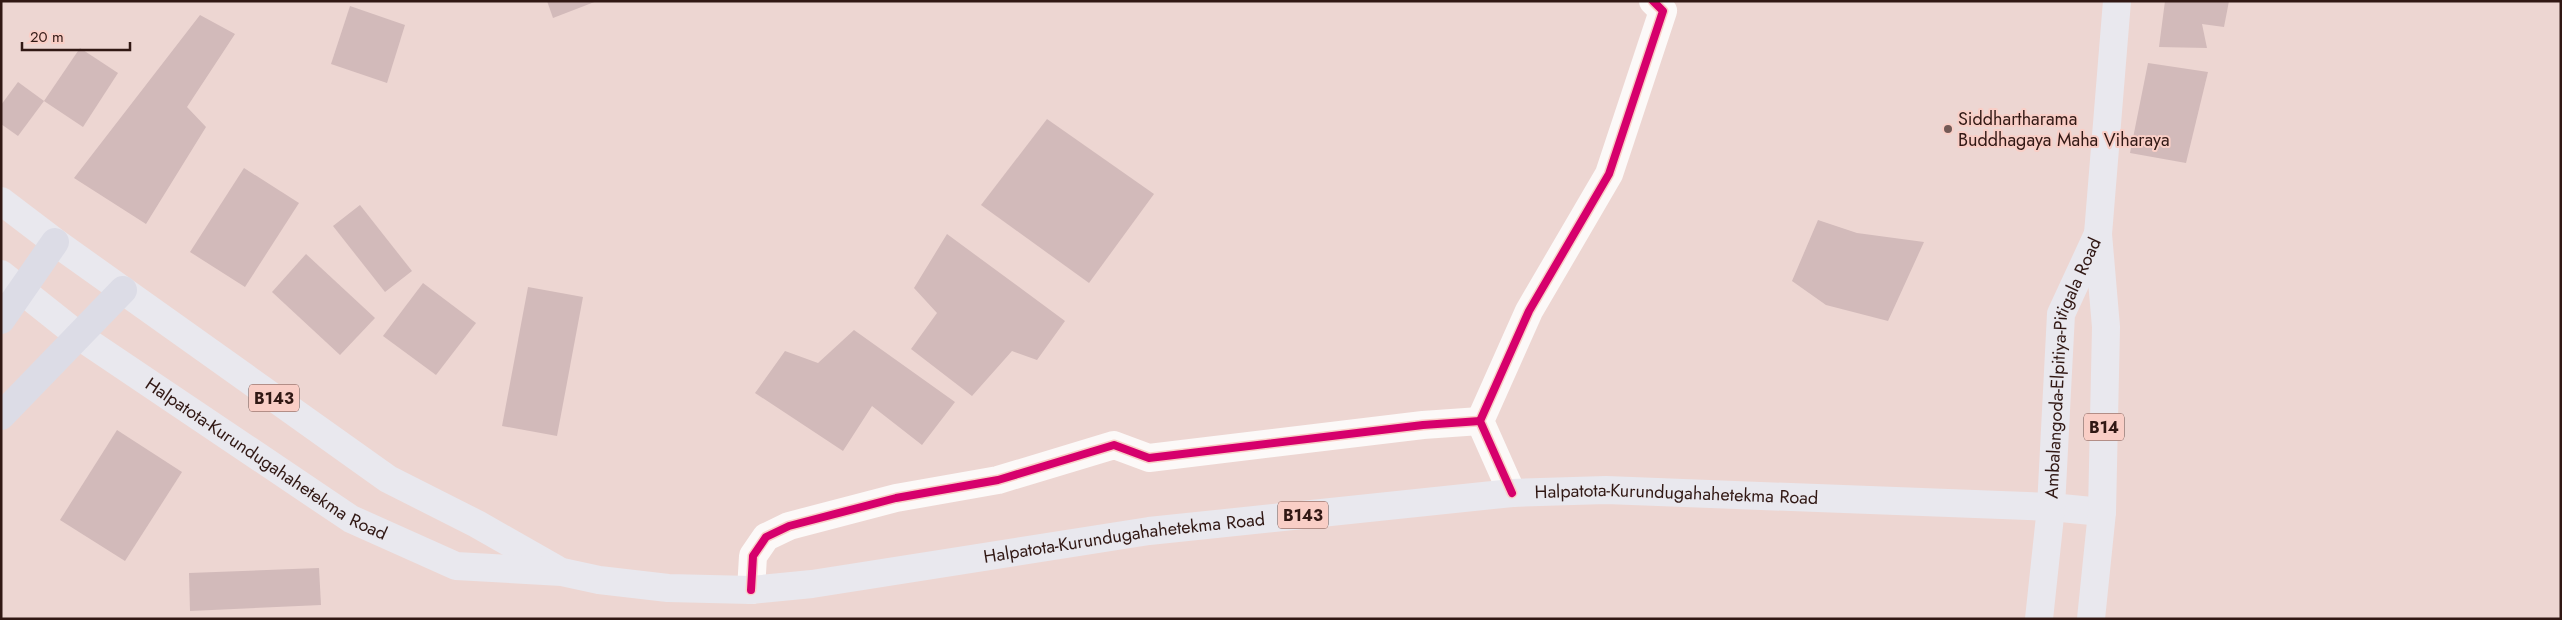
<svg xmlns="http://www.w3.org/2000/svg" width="2562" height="620" font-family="Jost,sans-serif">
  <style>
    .building { fill: #d2baba }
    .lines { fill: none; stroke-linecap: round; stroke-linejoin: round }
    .minor { stroke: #fcf9f8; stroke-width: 28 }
    .major { stroke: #e9e8ee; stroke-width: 28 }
    .highway { stroke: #dcdce6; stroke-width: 28 }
    .cycleway-casing { stroke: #f9cec6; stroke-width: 11 }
    .cycleway { stroke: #d6006c; stroke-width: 8 }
    .poi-dot { fill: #735a56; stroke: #f9cec6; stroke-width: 2 }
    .labels { text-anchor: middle; stroke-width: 4; stroke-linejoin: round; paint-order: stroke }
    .shield { fill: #f9cec6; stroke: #6d4f49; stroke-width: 1 }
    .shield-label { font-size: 16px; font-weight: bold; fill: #311814 }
    .poi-label { font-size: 18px; fill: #311814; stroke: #f9cec6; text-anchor: start }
    .street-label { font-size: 18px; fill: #311814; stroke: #f9cec6 }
  </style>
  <rect width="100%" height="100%" fill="#edd6d2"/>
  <g class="building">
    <path d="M547,1H597L553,18Z"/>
    <path d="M2165,1H2229L2224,27L2202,24L2207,48L2159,47Z"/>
    <path d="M350,6L405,25L387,83L331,64Z"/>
    <path d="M200,15L235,34L187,107L206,127L146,224L74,178Z"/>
    <path d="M80,48L118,73L83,127L44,101Z"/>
    <path d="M2148,63L2208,72L2186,163L2130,153Z"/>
    <path d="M18,82L44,101L18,136L1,124V105Z"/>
    <path d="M1047,119L1154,194L1089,283L981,205Z"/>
    <path d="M244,168L299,203L245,287L190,252Z"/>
    <path d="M360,205L412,271L385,292L333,226Z"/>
    <path d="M1818,220L1857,233L1924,242L1888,321L1826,305L1792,281Z"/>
    <path d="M947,234L1065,321L1037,360L1012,351L972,396L911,349L937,313L914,288Z"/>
    <path d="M306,254L375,318L340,355L272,292Z"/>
    <path d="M423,283L476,323L436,375L383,336Z"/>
    <path d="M528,287L583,297L557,436L502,426Z"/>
    <path d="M854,330L955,402L922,445L872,406L843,451L755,393L785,351L818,363Z"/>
    <path d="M117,430L182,472L125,561L60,520Z"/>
    <path d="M319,568L321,605L190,611L189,573Z"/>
  </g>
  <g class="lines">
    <g class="minor">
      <path d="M1512,493L1480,421L1529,311L1609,174L1663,11L1653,1"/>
      <path d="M751,590L753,556L766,537L789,526L896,498L998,480L1114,445L1149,458L1423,425L1480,421"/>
    </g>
    <g class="major">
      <path d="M1,201L55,242L388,479L477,524L556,569"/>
      <path id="s1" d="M1,274L79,336L351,519L456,566L562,572L599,580L668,588L751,590L812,584L1149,531L1512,493L1606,490L2051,507L2102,512"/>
      <path id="s2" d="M2039,619L2051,507L2061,314L2098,234"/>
      <path d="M2091,619L2102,512L2106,327L2098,234L2117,1"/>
    </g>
    <g class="highway">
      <path d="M1,320L55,242"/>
      <path d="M1,416L123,290"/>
    </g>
    <g class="cycleway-casing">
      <g id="cycleway">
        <path d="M1512,493L1480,421L1529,311L1609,174L1663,11L1653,1"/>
        <path d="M751,590L753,556L766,537L789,526L896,498L998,480L1114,445L1149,458L1423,425L1480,421"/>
      </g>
    </g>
    <use href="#cycleway" class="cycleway"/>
  </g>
  <circle class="poi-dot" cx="1948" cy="129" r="5"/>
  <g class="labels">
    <g class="shield">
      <rect x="249" y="384.5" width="50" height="27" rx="4"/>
      <rect x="2084" y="413.5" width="40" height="27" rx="4"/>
      <rect x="1278" y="501.5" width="50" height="27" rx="4"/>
    </g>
    <g class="shield-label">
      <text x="274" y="404">B143</text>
      <text x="2104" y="433">B14</text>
      <text x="1303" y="521">B143</text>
    </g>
    <g class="poi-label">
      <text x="1958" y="125">Siddhartharama<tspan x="1958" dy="21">Buddhagaya Maha Viharaya</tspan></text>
    </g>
    <g class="street-label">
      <text dy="6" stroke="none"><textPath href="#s2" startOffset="255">Ambalangoda-Elpitiya-Pitigala Road</textPath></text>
      <text dy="6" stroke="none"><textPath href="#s1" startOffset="324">Halpatota-Kurundugahahetekma Road</textPath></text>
      <text dy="6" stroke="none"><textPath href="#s1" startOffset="1771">Halpatota-Kurundugahahetekma Road</textPath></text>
      <text dy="6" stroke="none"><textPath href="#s1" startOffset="1216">Halpatota-Kurundugahahetekma Road</textPath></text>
    </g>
  </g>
  <rect width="2562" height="620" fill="none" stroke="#311814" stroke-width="5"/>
  <path d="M22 42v8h108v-8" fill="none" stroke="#311814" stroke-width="2.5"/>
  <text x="30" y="42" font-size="15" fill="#311814" stroke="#f9cec6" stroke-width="4" paint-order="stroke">20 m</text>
</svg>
